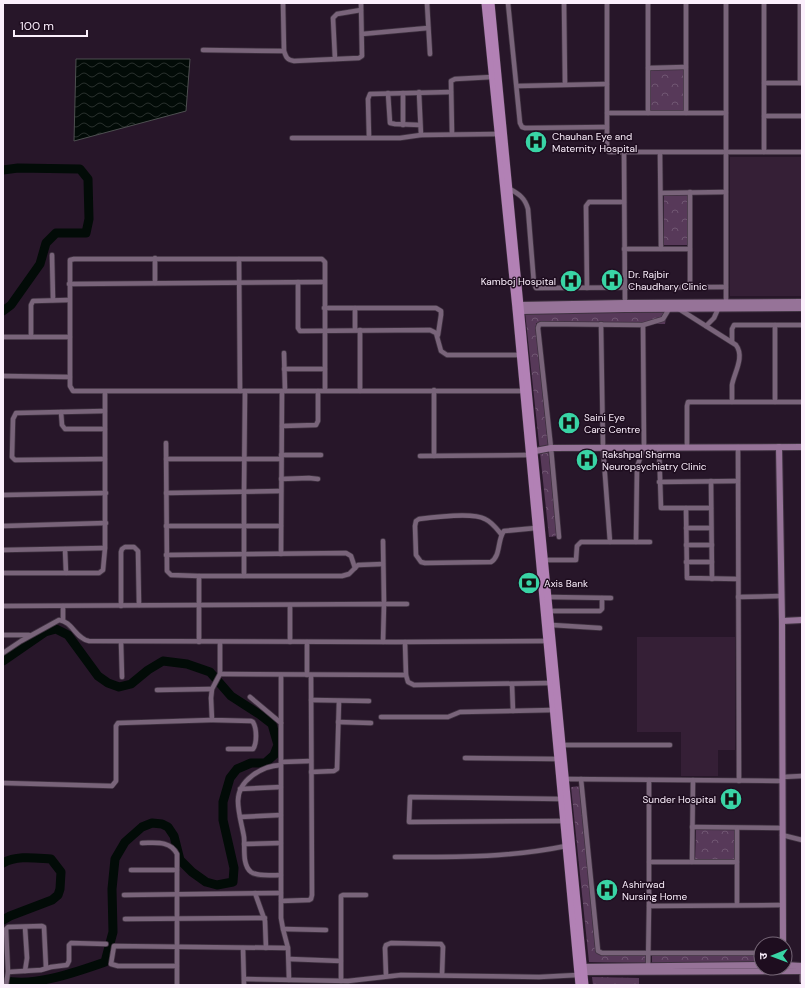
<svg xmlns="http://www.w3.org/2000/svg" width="805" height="988" font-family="'DM Sans','Noto Sans Devanagari',sans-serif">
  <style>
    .built { fill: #351f36 }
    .park { fill: url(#park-crowns) }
    .water { fill: url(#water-waves); stroke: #4d4f50 }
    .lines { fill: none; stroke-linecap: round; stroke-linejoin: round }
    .river { stroke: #020b07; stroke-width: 9 }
    .street-casing { stroke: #3f3240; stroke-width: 6 }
    .secondary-casing { stroke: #3f3240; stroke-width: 8 }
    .primary-casing { stroke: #3f3240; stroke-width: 8 }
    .street { stroke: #79647a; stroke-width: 4.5 }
    .secondary { stroke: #967398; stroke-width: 6 }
    .primary { stroke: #b281b5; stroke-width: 7 }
    .labels { text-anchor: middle; stroke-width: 3; stroke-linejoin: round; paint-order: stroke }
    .poi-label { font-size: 10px; fill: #fbeffc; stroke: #1e0d1f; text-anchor: start }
  </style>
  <defs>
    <pattern id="park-crowns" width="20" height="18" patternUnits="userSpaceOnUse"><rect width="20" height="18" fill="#573959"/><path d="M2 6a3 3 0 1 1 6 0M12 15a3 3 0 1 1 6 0" fill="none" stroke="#705672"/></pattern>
    <pattern id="water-waves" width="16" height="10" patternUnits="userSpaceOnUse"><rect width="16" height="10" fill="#020b07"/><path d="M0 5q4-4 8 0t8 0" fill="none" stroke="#282f2c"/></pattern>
  </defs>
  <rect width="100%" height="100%" fill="#271629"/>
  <g class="built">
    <rect x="730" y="157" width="72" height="139"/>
    <path d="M637,637H735V750H718V776H681V732H637Z"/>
  </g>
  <g class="park">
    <rect x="651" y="70" width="32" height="40"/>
    <rect x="664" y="195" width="23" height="50"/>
    <path d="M525,312H667L665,324L536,323L557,536L549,537Z"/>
    <path d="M584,786L600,954H647V963L589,962L571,787Z"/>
    <path d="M696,830H734V859H695Z"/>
    <path d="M652,954L761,955V962L652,963Z"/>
    <path d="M592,977L639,978V985H593Z"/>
  </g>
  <path class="water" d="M76,59H190L186,111L74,141Z"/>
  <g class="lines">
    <g class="river">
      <path d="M3,170L18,168L80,169L88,179L89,219L86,233H56L46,243L40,264L11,305L3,311"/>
      <path d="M3,661L45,632L56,629L68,635L98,676L108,683L119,687L131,684L148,670L163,661L187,664L210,672L231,696L259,714L272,724L278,745L274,755L265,763H251L237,769L230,778L223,802V820L234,868L233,882L217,885L206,882L192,872L180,860L174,836L168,827L162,824L152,823L142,827L125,842L115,859L112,889L113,932L105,962C76,972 33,988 3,980"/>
      <path d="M3,863C17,855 35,858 51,859L61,872L60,889L58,895L52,900L10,916L3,920"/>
    </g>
    <g class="street-casing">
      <g id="street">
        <path d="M283,3L284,51C286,57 287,60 294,61L359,58L362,56L361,3"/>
        <path d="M427,3L430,54"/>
        <path d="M508,3L520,123L522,127L525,128L607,127"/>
        <path d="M564,3L565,84"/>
        <path d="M607,3V150L609,152H802"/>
        <path d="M648,3V113"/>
        <path d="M686,3V113"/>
        <path d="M726,3V305"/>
        <path d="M764,3V152"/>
        <path d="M800,3V83"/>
        <path d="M362,34L428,28"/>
        <path d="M203,50L284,51"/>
        <path d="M335,59L333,18L337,14L361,10"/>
        <path d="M648,68L686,67"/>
        <path d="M764,83H802"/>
        <path d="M517,86L607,84"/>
        <path d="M419,92L421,135"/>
        <path d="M388,93L390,123L395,124L420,125"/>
        <path d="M403,93V125"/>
        <path d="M607,113H726"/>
        <path d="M764,116H802"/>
        <path d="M452,134L451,81L455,79L492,77"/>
        <path d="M369,137L368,99L370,94L451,92"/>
        <path d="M292,138H400L421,135L498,134"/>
        <path d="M624,153L625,305"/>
        <path d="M660,153L661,249"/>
        <path d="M510,189C519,194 525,198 528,209L534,284L536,288L726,287"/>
        <path d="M661,193L726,192"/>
        <path d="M624,249H690"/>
        <path d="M52,255L53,300"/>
        <path d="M239,259L240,391"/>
        <path d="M298,282V328L300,331L430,330L436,333L441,351L447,355H520"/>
        <path d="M155,283V258"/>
        <path d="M69,284L324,282"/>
        <path d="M690,287V192"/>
        <path d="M587,288L586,206L589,202H624"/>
        <path d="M324,308H436L441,311V315L438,335"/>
        <path d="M355,308V330"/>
        <path d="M679,309L736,345C745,357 734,373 732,385C732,391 732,396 732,402"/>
        <path d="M601,324L603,448L610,542"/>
        <path d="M706,326L714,318L718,309"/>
        <path d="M360,330V391"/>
        <path d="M3,337H70"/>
        <path d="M31,337V305L33,301L69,300"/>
        <path d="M732,342V329L734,325H802"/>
        <path d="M284,353L285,391"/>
        <path d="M284,369H325"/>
        <path d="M3,376L70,377"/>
        <path d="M434,390V456"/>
        <path d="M325,391V262L322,259H74L70,260V386L73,391H523"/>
        <path d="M775,402V325"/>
        <path d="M105,411L16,413L13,419L12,457L15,460L105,459"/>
        <path d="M61,412L62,425L65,429H105"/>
        <path d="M282,426L316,425L318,421V391"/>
        <path d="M166,443L167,571L171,575L199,576"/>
        <path d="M659,447L661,508H711"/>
        <path d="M687,447V406L688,402H802"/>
        <path d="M738,447L739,781"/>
        <path d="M281,455H321"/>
        <path d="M420,456L529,455"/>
        <path d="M166,459H281"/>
        <path d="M281,479L309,478L318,479"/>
        <path d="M711,481L712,579"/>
        <path d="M659,482L738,481"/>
        <path d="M166,493L281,491"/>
        <path d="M3,495L106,493"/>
        <path d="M686,508L687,578L738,579"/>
        <path d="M3,526L106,523"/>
        <path d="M166,526H281"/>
        <path d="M686,528H711"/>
        <path d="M501,534C497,529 492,522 485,519C473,512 434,517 419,519L416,521L415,526L416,555L421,562L425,563L491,562C501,556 497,540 504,531L536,528"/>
        <path d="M559,537L551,448L538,328L539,325L541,324L643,325L663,319L669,309"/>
        <path d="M383,541L384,604H407"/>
        <path d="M636,542L637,467L644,447L643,325"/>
        <path d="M686,545H712"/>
        <path d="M65,549L66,573"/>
        <path d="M3,550L105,548"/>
        <path d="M281,554L282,391"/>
        <path d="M166,555L346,553L351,556L355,568"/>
        <path d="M545,560H576L577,546L581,542H650"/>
        <path d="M686,562H712"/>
        <path d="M3,573H99L103,570L105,548V392"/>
        <path d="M244,576V492L245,391"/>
        <path d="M549,597L611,598"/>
        <path d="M738,597L781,596"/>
        <path d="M290,605V642"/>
        <path d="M3,606L384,604L383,642"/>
        <path d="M63,606V621"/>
        <path d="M121,606V552L122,549L125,547H134L138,551L139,605"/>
        <path d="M550,611H600L602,609V598"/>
        <path d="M552,625L600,628"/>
        <path d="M3,635H29"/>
        <path d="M121,642L122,677"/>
        <path d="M199,642V576H342L349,574L358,565L383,564"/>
        <path d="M220,642V674L212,689L211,698L212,720L251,721L253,722C257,729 257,743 253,749H228"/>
        <path d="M307,642V675"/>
        <path d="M3,653L21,641L59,620C72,621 76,639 89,641L396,642L547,641"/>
        <path d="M220,674L406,675L405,642"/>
        <path d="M281,675V918L283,929L288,948L289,980"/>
        <path d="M406,675L408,682L414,685L551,683"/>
        <path d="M512,684L513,711"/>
        <path d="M157,690L212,689"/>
        <path d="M250,697L281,723"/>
        <path d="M311,700L369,701"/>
        <path d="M381,717H448L460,712L554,710"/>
        <path d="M338,722L371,723"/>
        <path d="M560,745H670"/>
        <path d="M465,758L558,759"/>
        <path d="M281,762L311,761"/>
        <path d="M281,765C262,766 238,780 238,801C238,813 242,825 244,837C245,848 242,865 251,872C258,877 273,875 281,875"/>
        <path d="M311,772L334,771L337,769L339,701"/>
        <path d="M782,777L802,776"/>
        <path d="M563,779L782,781"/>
        <path d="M581,779L598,951L602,953H761"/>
        <path d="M3,783L112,786L116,781V726L118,723L212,720"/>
        <path d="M240,789L281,787"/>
        <path d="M561,799L410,797L409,822L563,821"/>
        <path d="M240,817L281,815"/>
        <path d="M692,827L782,828"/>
        <path d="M737,828V905"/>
        <path d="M782,835L802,840"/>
        <path d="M142,843C155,843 170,840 177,854V985"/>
        <path d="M244,844L281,843"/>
        <path d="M395,857C454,857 508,858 566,846"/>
        <path d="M649,862H737"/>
        <path d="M692,862L693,780"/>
        <path d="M131,870H177"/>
        <path d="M255,893L265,921L266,948"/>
        <path d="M124,895L281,893"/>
        <path d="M281,901L309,900L311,899L312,895L311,675"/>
        <path d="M649,906L782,905"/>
        <path d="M125,919L265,918"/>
        <path d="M25,927L27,958L25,971"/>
        <path d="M283,929L326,930"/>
        <path d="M243,948L244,985"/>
        <path d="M289,959L341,961"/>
        <path d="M177,966H118L111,964L114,946L288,948"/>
        <path d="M648,969L649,906V780"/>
        <path d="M802,971V981"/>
        <path d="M8,972L41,970L51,967L67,965L69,961V945L71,943L106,944"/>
        <path d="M386,975L385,948L386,945L391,943L441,944L443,947L442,975"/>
        <path d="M244,979L348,981L401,975L539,977L578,975"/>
        <path d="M341,981V896L343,895H366"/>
        <path d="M6,985L8,972L6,929L8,927L42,926L44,927L46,968"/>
      </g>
    </g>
    <g class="secondary-casing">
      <g id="secondary">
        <path d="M802,302L625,303L521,305L516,309L521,311L625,309L802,308"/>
        <path d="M779,447L782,621L783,944"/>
        <path d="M530,452L551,448L802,447"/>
        <path d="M782,621L802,620"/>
        <path d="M785,965L802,966"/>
        <path d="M579,967L761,965"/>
        <path d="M580,972L802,971"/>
      </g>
    </g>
    <g class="primary-casing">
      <g id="primary">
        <path d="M485,3L516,309L579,985"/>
        <path d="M491,3L585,985"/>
      </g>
    </g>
    <use href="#street" class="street"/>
    <use href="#secondary" class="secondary"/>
    <use href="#primary" class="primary"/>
  </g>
  <defs>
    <g id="hospital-disc" transform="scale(1.15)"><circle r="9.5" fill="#39d4a5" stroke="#1e0d1f"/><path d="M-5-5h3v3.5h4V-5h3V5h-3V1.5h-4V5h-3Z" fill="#111"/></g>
    <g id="bank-disc" transform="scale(1.15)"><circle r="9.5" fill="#39d4a5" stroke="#1e0d1f"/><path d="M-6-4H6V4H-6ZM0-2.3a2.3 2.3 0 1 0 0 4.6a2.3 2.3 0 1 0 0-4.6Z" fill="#111"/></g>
  </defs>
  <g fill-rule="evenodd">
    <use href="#hospital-disc" x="536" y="142"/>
    <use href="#hospital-disc" x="612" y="280"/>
    <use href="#hospital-disc" x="571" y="281"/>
    <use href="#hospital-disc" x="569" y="423"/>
    <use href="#hospital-disc" x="587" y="460"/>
    <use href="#bank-disc" x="529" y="583"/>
    <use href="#hospital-disc" x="731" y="799"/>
    <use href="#hospital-disc" x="607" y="890"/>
  </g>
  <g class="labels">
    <g class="poi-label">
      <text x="552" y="140">Chauhan Eye and<tspan x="552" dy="12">Maternity Hospital</tspan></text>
      <text x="628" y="278">Dr. Rajbir<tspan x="628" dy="12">Chaudhary Clinic</tspan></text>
      <text x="556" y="285" text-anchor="end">Kamboj Hospital</text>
      <text x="584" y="421">Saini Eye<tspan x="584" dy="12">Care Centre</tspan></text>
      <text x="602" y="458">Rakshpal Sharma<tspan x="602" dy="12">Neuropsychiatry Clinic</tspan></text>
      <text x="544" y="587">Axis Bank</text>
      <text x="716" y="803" text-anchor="end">Sunder Hospital</text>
      <text x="622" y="888">Ashirwad<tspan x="622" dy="12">Nursing Home</tspan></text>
    </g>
  </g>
  <rect width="805" height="988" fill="none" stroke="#fbeffc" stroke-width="8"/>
  <g transform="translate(773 956) rotate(269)"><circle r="19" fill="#1e0d1f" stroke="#766777"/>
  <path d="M0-3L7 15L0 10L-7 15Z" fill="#39d4a5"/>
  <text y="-6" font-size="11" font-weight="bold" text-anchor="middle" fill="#fbeffc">उ</text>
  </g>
  <path d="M14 30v6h73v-6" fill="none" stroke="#fbeffc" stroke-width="2"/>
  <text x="20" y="30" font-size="12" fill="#fbeffc" stroke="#1e0d1f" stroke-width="3" paint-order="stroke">100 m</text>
</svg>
